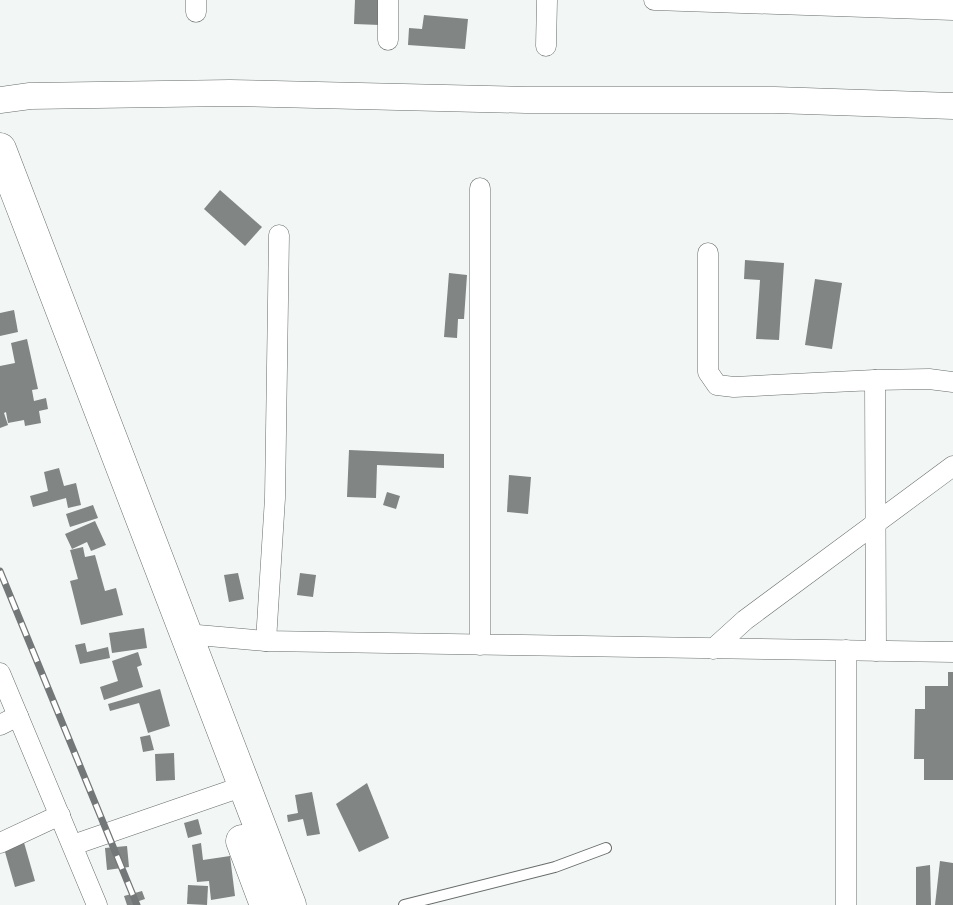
<svg xmlns="http://www.w3.org/2000/svg" width="953" height="905" font-family="'Public Sans',sans-serif">
  <style>
    .building { fill: #818584 }
    .lines { fill: none; stroke-linecap: round; stroke-linejoin: round }
    .service-casing { stroke: #676c6b; stroke-width: 12 }
    .minor-casing { stroke: #676c6b; stroke-width: 21 }
    .tertiary-casing { stroke: #676c6b; stroke-width: 27 }
    .primary-casing { stroke: #676c6b; stroke-width: 33 }
    .service { stroke: #fff; stroke-width: 10 }
    .minor { stroke: #fff; stroke-width: 20 }
    .tertiary { stroke: #fff; stroke-width: 26 }
    .primary { stroke: #fff; stroke-width: 32 }
    .rail-casing { stroke: #747777; stroke-width: 7 }
    .rail { stroke: #fff; stroke-width: 4.5; stroke-dasharray: 14; stroke-linecap: butt }
  </style>
  <rect width="100%" height="100%" fill="#f2f7f6"/>
  <g class="building">
    <path d="M355,0H382L380,25L354,24Z"/>
    <path d="M424,15L468,19L465,49L408,45L409,28L422,29Z"/>
    <path d="M220,190L262,227L245,246L204,209Z"/>
    <path d="M745,260L784,263L779,340L756,339L760,280L744,279Z"/>
    <path d="M449,273L467,275L464,319H458L457,338L444,337Z"/>
    <path d="M815,279L842,283L832,349L805,345Z"/>
    <path d="M14,310L18,332L0,336V313Z"/>
    <path d="M27,339L38,389L32,390L34,401L46,398L48,409L39,411L41,423L25,426L24,420L8,423L6,412L4,413L8,425L0,428V366L15,363L11,343Z"/>
    <path d="M349,450L444,454V468L377,465L376,498L347,497Z"/>
    <path d="M59,468L64,486L76,483L81,505L68,508L66,498L33,507L30,496L48,491L44,472Z"/>
    <path d="M509,475L531,477L528,514L507,512Z"/>
    <path d="M387,492L400,496L396,509L383,505Z"/>
    <path d="M93,505L98,518L70,527L66,514Z"/>
    <path d="M95,521L106,545L91,551L87,542L72,549L65,534Z"/>
    <path d="M83,547L85,557L95,555L105,591L116,588L123,615L81,625L70,581L78,579L70,550Z"/>
    <path d="M238,573L244,599L229,602L224,575Z"/>
    <path d="M300,573L316,575L313,597L297,595Z"/>
    <path d="M144,628L147,648L112,653L109,633Z"/>
    <path d="M85,643L87,652L108,647L110,658L80,664L75,645Z"/>
    <path d="M138,652L142,665L137,667L143,687L104,700L100,687L118,681L112,661Z"/>
    <path d="M948,672H953V780H924V759H914L915,709H925V686H948Z"/>
    <path d="M160,689L170,726L148,733L139,703L110,711L108,704Z"/>
    <path d="M150,735L154,750L143,752L140,737Z"/>
    <path d="M174,753L175,780L156,781L155,754Z"/>
    <path d="M367,783L389,838L359,852L336,804Z"/>
    <path d="M312,792L320,834L307,836L303,819L288,822L287,815L298,813L295,795Z"/>
    <path d="M198,819L202,834L188,838L184,823Z"/>
    <path d="M23,839L35,881L15,887L3,845Z"/>
    <path d="M201,843L203,860L230,856L235,896L211,900L209,881L197,882L192,845Z"/>
    <path d="M127,846L129,867L107,870L105,848Z"/>
    <path d="M940,861L953,863V905H935Z"/>
    <path d="M930,865L931,905H916V867Z"/>
    <path d="M188,885L208,886L207,905L187,904Z"/>
    <path d="M142,891L145,899L136,902L137,905H127L124,896Z"/>
  </g>
  <g class="lines">
    <g class="service-casing">
      <path id="service" d="M404,905L555,867L606,848"/>
    </g>
    <g class="minor-casing">
      <g id="minor">
        <path d="M654,0L953,10"/>
        <path d="M196,12V0"/>
        <path d="M388,40V0"/>
        <path d="M546,46L547,0"/>
        <path d="M708,253V372L717,385L734,387L875,380L876,651"/>
        <path d="M875,380L929,379L953,382"/>
        <path d="M186,634L266,641L953,652"/>
        <path d="M266,641L275,498L279,235"/>
        <path d="M480,645V188"/>
        <path d="M713,649L745,620L953,466"/>
        <path d="M0,673L97,905"/>
        <path d="M0,725L18,716"/>
        <path d="M0,843L60,815"/>
        <path d="M73,845L244,786"/>
        <path d="M846,905V650"/>
      </g>
    </g>
    <g class="tertiary-casing">
      <path id="tertiary" d="M0,100L30,96L230,93L526,100H775L953,106"/>
    </g>
    <g class="primary-casing">
      <g id="primary">
        <path d="M0,149L290,905"/>
        <path d="M242,841L266,905"/>
      </g>
    </g>
    <use href="#service" class="service"/>
    <use href="#minor" class="minor"/>
    <use href="#tertiary" class="tertiary"/>
    <use href="#primary" class="primary"/>
    <g class="rail-casing">
      <path id="rail" d="M0,571L137,905"/>
    </g>
    <use href="#rail" class="rail"/>
  </g>
</svg>
